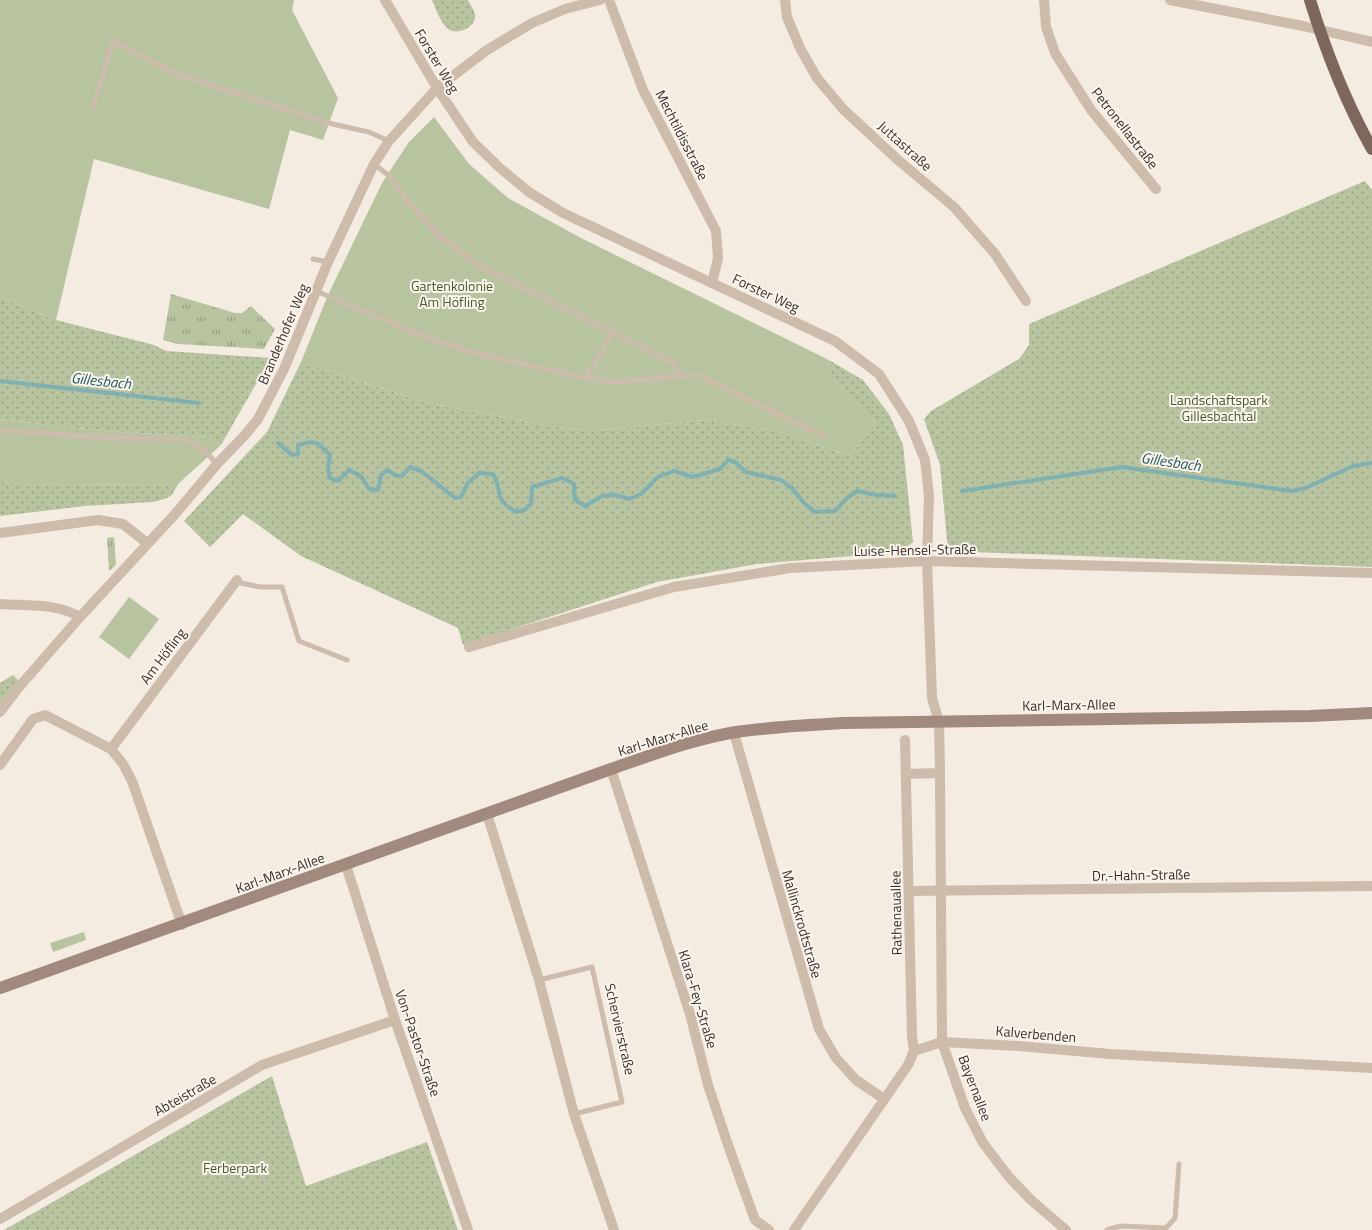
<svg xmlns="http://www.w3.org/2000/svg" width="1372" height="1230" font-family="'Titillium Web',sans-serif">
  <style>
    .grass { fill: url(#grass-tufts) }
    .park { fill: url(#park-dots) }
    .garden { fill: #b8c4a0 }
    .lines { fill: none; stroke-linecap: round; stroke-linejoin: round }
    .stream { stroke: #7fb0b2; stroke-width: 4 }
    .lane { stroke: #cdbbac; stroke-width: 5 }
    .street { stroke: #cdbbac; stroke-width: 10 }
    .secondary { stroke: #a18a7d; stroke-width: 12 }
    .primary { stroke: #7d675c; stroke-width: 12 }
    .labels { text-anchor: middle; stroke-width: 4; stroke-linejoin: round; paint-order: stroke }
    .street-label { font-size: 14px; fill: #3b302b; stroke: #fbf5ee }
    .park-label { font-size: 14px; fill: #4a5a2e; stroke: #fbf5ee }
    .water-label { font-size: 15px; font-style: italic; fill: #1f5a5e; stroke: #fbf5ee }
  </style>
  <defs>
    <pattern id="grass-tufts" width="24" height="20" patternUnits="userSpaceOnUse" patternTransform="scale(1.25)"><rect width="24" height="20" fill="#b8c4a0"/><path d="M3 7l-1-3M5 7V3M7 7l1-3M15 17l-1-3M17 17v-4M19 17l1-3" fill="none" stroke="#97a083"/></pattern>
    <pattern id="park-dots" width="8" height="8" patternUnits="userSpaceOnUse" patternTransform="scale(1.25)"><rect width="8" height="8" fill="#b8c4a0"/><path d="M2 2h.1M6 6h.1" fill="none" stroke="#97a083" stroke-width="1.8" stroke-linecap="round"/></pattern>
  </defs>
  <rect width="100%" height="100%" fill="#f4ebe1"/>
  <g class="grass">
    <path d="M171,294L235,313H242L251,306L275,329L264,349L178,344L163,340Z"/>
    <path d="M114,537L116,565L109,571L107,538Z"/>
  </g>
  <g class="park">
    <path d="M432,0H468C470,4 474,10 475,14C477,26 460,35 450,30C441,25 436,9 432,0Z"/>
    <path d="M1365,181L1372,190V567L948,551L940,465L924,419L931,411L1019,359L1029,345V324Z"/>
    <path d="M0,297L56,320L154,345L166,351L271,358L221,445L208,437L102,431L0,419Z"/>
    <path d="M827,359L863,380L889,414L903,445L913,542L900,552L757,564L657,582L463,645L458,628L301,556L243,514L210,547L184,521L267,432L301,362L424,402L550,426L589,431L706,420L776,431L851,456L875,422L832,378Z"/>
    <path d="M0,482L33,485L178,484L172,495L165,499L152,502L85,506L0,516Z"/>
    <path d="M13,675L19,681L0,704V683Z"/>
    <path d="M272,1076L306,1186L427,1142L458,1230H4Z"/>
  </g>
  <g class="garden">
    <path d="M0,0H294L292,10L338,98L323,140L290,130L269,209L94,159L56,320L0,297Z"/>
    <path d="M434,117L469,164L508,198L581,238L827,359L832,378L875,422L851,456L776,431L706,420L589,431L550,426L424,402L301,362L328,295L382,183L409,142Z"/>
    <path d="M0,419L102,431L208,437L221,445L178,484L33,485L0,482Z"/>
    <path d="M129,597L159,619L129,659L99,637Z"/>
    <path d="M84,932L86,940L53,952L50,943Z"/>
  </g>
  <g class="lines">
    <g class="stream">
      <path d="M0,381L199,403"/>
      <path d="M278,443L292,455L298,454V445C315,439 318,442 330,455L328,467L330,478L338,481L349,470L361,476L369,489L378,490L381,475L387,470L395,475L402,476L410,467L421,471L455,498L461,497L467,484L479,473L493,474C504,493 492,498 516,512L524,510L531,504L532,487L562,478L574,484L575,500L585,506L602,496L616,495L629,499L641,494L658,477L674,471L693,477L720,469L728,460L735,462L746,472L781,480L792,488L804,503L815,512L835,511L847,498L857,491L876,495L895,496"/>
      <path d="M962,491L1122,467L1292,491L1306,488L1353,466L1372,463"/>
    </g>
    <g class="lane">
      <path d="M93,108L113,41L179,75L328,123L369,132L389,141"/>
      <path d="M374,164L388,175L407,201L441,237L479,266L673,363L682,376"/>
      <path d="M313,259L328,262"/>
      <path d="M316,291L413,332L466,351L586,378L615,382L699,375L824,436"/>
      <path d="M586,378L613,332"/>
      <path d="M0,430L92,437L186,440L204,450L217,464"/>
      <path d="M236,582L260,587H282L299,641L347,660"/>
      <path d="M539,980L592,967L622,1102L574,1114"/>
      <path d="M1107,1230L1120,1226L1166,1228L1175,1218L1179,1164"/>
    </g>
    <g class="street">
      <path d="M385,0L437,88L473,142L500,168L529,192L563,213L835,341L879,374L909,421L925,460L929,496L927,561L932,698L939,722L940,773L942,1042L965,1108L983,1143L1009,1177L1031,1200L1066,1230"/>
      <path d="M609,0L643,90L716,231L718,258L712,283"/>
      <path d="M785,0L787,17L800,48L817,78L843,109L898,160L954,207L995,254L1026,301"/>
      <path d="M1044,0L1046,27L1055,53L1091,110L1156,189"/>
      <path d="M1170,0L1303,26L1372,42"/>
      <path d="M0,533L98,520L123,524L147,543"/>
      <path d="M0,604C27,606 57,603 80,617"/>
      <path d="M469,647L674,587L790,568L927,561L1372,573"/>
      <path d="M0,712L19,687L80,617L177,512L217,464L245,435L258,419L284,369L328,262L374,164L389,141L437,88L487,50L532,23L565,9L600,0"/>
      <path d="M734,733L819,1029L836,1058L856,1080L884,1099"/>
      <path d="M905,740L912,1036L914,1051"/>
      <path d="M111,749L237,580"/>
      <path d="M0,765L33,719L45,715L111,749L123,764L132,781L182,925"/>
      <path d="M611,769L690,1014L708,1085L728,1145L755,1220L769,1230"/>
      <path d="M906,774L940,773"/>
      <path d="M487,814L539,980L574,1114L614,1230"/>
      <path d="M346,865L395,1020L468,1230"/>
      <path d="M909,891L1372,886"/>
      <path d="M0,1219L262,1065L395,1020"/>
      <path d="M794,1230L908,1065L914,1051L942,1042L1019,1046L1110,1054L1372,1068"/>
    </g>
    <path class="secondary" d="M0,988L611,769C652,755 693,739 736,732C771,727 807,725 843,723L1310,716L1372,713"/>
    <path class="primary" d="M1310,0C1326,52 1345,101 1372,149"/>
  </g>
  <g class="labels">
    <g class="street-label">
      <text transform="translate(437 61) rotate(59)" y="5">Forster Weg</text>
      <text transform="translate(1125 128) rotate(52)" y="5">Petronellastraße</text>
      <text transform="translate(682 135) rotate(63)" y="5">Mechtildisstraße</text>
      <text transform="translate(905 146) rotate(42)" y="5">Juttastraße</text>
      <text transform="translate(766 293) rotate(25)" y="5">Forster Weg</text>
      <text transform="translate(283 334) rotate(-67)" y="5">Branderhofer Weg</text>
      <text transform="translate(915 550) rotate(-1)" y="5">Luise-Hensel-Straße</text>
      <text transform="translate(163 656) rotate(-53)" y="5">Am Höfling</text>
      <text transform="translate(1069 705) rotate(-1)" y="5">Karl-Marx-Allee</text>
      <text transform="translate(663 738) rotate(-17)" y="5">Karl-Marx-Allee</text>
      <text transform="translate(280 873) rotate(-20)" y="5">Karl-Marx-Allee</text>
      <text transform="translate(1141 875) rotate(-1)" y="5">Dr.-Hahn-Straße</text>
      <text transform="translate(896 913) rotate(-91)" y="5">Rathenauallee</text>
      <text transform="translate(802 924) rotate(74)" y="5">Mallinckrodtstraße</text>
      <text transform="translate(698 999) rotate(73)" y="5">Klara-Fey-Straße</text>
      <text transform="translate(620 1029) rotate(77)" y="5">Schervierstraße</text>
      <text transform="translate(1036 1034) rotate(5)" y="5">Kalverbenden</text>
      <text transform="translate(418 1043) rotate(71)" y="5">Von-Pastor-Straße</text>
      <text transform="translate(975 1088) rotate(69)" y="5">Bayernallee</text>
      <text transform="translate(185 1095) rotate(-30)" y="5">Abteistraße</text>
    </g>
    <g class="park-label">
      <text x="452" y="291">Gartenkolonie<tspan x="452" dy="16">Am Höfling</tspan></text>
      <text x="1219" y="405">Landschaftspark<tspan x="1219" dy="16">Gillesbachtal</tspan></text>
      <text x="235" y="1173">Ferberpark</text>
    </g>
    <g class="water-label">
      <text transform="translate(101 381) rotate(6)" y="5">Gillesbach</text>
      <text transform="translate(1171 462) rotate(8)" y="5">Gillesbach</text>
    </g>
  </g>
</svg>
